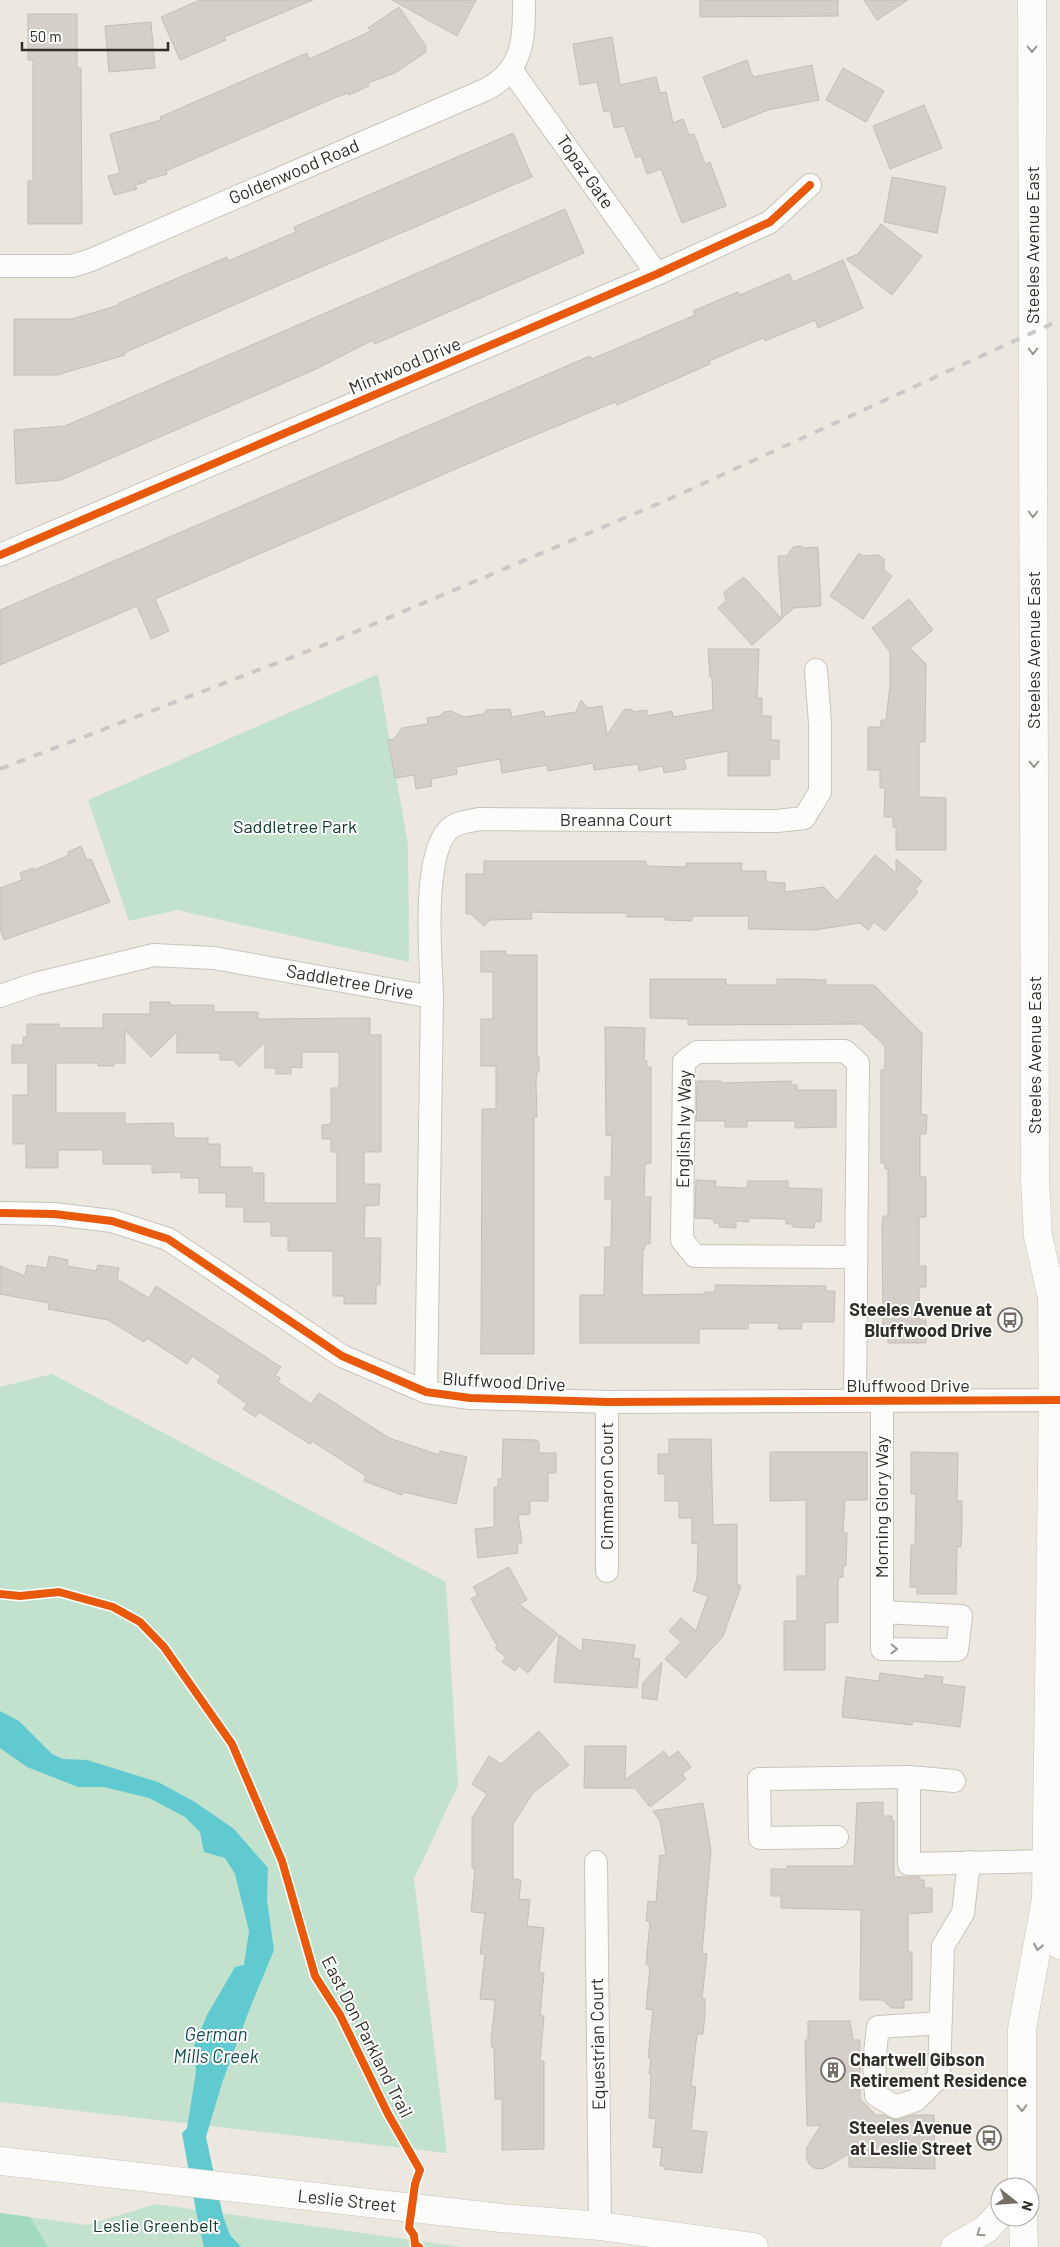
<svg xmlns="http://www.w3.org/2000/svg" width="1060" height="2247" font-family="Barlow,sans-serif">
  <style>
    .green { fill: #c2e2ce }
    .forest { fill: #a1dabe }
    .water { fill: #61cad0 }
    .building { fill: #d4d0c9; stroke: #c3bfb7; fill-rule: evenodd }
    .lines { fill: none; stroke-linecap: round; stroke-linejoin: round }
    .minor-casing { stroke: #c8c4bd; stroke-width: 24 }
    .major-casing { stroke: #c8c4bd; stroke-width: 29 }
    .minor { stroke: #fcfcfa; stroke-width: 22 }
    .major { stroke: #fcfcfa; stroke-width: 28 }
    .rail { stroke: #cbc9c7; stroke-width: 4; stroke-dasharray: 9 9; stroke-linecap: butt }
    .cycleway-casing { stroke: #fff; stroke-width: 11 }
    .cycleway { stroke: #e8590c; stroke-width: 8 }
    .oneway { stroke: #969590 }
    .labels { text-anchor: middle; stroke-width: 4; stroke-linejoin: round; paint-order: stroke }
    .street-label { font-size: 18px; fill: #312e27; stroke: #fff }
    .park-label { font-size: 18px; fill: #11402e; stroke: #fff }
    .poi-label { font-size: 18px; font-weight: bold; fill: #312e27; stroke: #fff; text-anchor: end }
    .water-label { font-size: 19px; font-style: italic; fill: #134f54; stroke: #fff }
  </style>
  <rect width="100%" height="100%" fill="#ede8df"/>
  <g class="green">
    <path d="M378,674L408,845L409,962L177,910L129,921L88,800Z"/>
    <path d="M52,1374L446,1582L458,1785L414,1879L447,2153L0,2102V1387Z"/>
    <path d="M156,2204L462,2247H0V2213L87,2225Z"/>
  </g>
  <path class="forest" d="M0,2213L30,2217L48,2247H0Z"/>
  <path class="water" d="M0,1711L19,1721L52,1754L63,1759L87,1760L158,1782L195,1802L234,1829L268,1868L267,1900L274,1950L250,2008L222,2083L206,2137L223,2216L230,2235L241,2247H204L196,2211L182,2133L187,2128L196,2072L194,2046L207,2015L235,1967L244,1965L249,1931L235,1874L225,1858L204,1852L200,1832L185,1817L149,1798L104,1787H78L27,1767L0,1748Z"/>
  <g class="building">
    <path d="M200,0H313L224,37L226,40L180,60L161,17Z"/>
    <path d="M392,0H476L457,36Z"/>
    <path d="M700,0H838V16L700,17Z"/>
    <path d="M864,0H908L877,20Z"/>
    <path d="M399,7L426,46V52L395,73L368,83L369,86L349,95L348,93L337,97L166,171L167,174L146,180V182L135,185L137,189L114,195L108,176L120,173L110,134L161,120L160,117L307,53L309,59L371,31L368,28Z"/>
    <path d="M28,14H77V68H81L82,224H28V181H33V60H28Z"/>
    <path d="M151,22L155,68L109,72L105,26Z"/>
    <path d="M612,37L620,85L656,77L660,93L666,92L673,123L683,119L689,135L694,134L705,164L710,162L726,206L682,223L661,169L647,174L641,156L636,158L624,126L614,128L610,110L604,112L597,82L580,85L573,44Z"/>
    <path d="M747,60L753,77L812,65L819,100L768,110L723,128L703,77Z"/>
    <path d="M843,68L884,91L866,122L826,100Z"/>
    <path d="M924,105L942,148L890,169L873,126Z"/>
    <path d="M513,133L532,177L303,275L124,353L125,355L57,375H14V319H72L119,305V303L227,257L228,261L296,232L294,227Z"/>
    <path d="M892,177L946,187L937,233L884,222Z"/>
    <path d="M565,209L584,253L375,344L373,340L316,369L61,480L16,484L14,430L65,426Z"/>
    <path d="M881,224L922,256L892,295L846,259L858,254Z"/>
    <path d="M843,260L863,308L818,328L815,320L765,341L763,338L709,361L710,364L617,405L615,402L516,443L155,599L169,631L151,639L137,606L0,665V610L590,356L592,359L695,315L693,311L738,292L740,295L789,274L793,282Z"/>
    <path d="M800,546L804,548L818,547L821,606L794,608L782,618L778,556H787L793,547Z"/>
    <path d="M859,553L863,556L878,555L884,559V570L892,576L863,619L830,596Z"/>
    <path d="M744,577L782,619L752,645L718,608L726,601L724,592Z"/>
    <path d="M909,599L933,630L910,648L926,664L925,742H919V797L946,798V850H896V827H893V817H884L885,788H880V770H868V727H881V720H886L890,685V652L872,628Z"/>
    <path d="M708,649H759L757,698H762V716H771V740H779V759H770V776H728V751L684,759L686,769L664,773L663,766L639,771L638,764L594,770L593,763L548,771L547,765L502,773L500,759L456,767L457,774L431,779L432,786L416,789L414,775L395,778L388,740L394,739L402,728L428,724L427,718L440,716L444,712L451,711L464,717L484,714L486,710L510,709L512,717L544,711L545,717L576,712L581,700L588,708L602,706L607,735L624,710L631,709L634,712L647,710V716L672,711L673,717L713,710L712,677H710Z"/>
    <path d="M81,846L87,860L91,859L110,902L4,940L0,929V888L22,880L20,873L33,868L34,870L69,855L68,852Z"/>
    <path d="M875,855L896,873V859L922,881L915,890L918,892L885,931L874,922L868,930L860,923L815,930L748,929L749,916H692V921L665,920V917H627V913H587L531,912L532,919L490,920L484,926L471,914H466V874H484V861H646V866L686,867V863H742L741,871H766V882L785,883V892L824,887L837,901Z"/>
    <path d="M481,951H506V955H537V1057H539V1072H537L536,1082L537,1117H534V1354H481L482,1109H496V1066H481V1019H493V972H481Z"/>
    <path d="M650,979H726V985H777V979H796L826,980V985H874L922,1033L921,1114L927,1115L926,1134H920V1177H926V1217H919V1266H926V1287H919V1320H926V1343H888V1326H883L882,1223L883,1216H888V1169H885V1163H881V1070H885V1046L862,1024L688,1025V1019L650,1018Z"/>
    <path d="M150,1002H170V1005H214V1012H258V1019L370,1018V1035H381V1152H364V1184H380L379,1205L365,1206L364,1238H381L380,1285H376V1304H344V1296H333V1251H288V1236H271V1222H244V1207H226V1193H199V1178H181V1172L152,1173V1164H103V1150H58V1168H26V1144H13V1095H28V1063H12V1045H23V1037H27V1024H59V1028H103V1014H150ZM125,1030L151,1057L177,1032V1053H220V1060H233L239,1067L265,1042V1068H276V1074H291V1067L302,1068V1052H339V1088H331V1124L322,1125V1139H331V1152H337V1203H264V1173H252V1167H220V1144H208V1138H174L173,1123L125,1124V1113H56V1063H98V1066H114V1063H125Z"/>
    <path d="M605,1027L645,1028L644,1061H647V1067H651V1163L645,1164L644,1197H651L650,1244H645V1249H643L642,1295L705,1294V1292H715V1285L826,1286V1291H835L834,1322H802L801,1329H778L779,1323H748V1329H699V1343H580V1295H604L605,1247H611L612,1199H605V1177H611L612,1136L606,1135Z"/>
    <path d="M697,1081H721V1083L791,1081V1085H797V1090H836V1127L795,1128V1121H747V1127H725V1121H696Z"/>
    <path d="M696,1180L716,1181L715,1187L747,1188L748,1181H788V1188L822,1189L821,1222L815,1221L814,1228L793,1227V1224H786V1219L749,1218V1222L736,1221V1228L719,1227V1223H714V1219L695,1218Z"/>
    <path d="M49,1256L68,1260L67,1266L96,1271L98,1265L119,1268L117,1279L149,1298L156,1286L281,1367L275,1375L280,1378L278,1382L311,1404L319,1393L389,1438L439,1455L440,1451L467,1457L456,1504L403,1492L402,1495L364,1481L366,1476L312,1441L310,1444L259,1412L256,1417L243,1409L247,1404L217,1382L221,1376L192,1356L187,1364L147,1338L144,1342L108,1320L48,1309L49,1303L0,1294V1266L25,1276L27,1265L47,1268Z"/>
    <path d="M503,1439L536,1440L539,1442V1453H556V1473H548V1501H530V1514L518,1515L522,1543H517L518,1553L478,1558L475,1529L494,1527V1487L498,1488V1479H502Z"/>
    <path d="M669,1439H711L713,1525L737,1524V1584L741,1586L723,1636L686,1678L665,1659L681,1642L669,1631L681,1618L696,1631L708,1596L693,1591L697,1579L698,1543L692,1544V1518H679V1501H665V1474H658V1454H669Z"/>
    <path d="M770,1452H867V1500H845L843,1533H847L846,1566H843V1577L838,1578V1622L825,1623V1670H784V1621H797V1576H806V1500L770,1501Z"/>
    <path d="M911,1452L958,1453L957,1501H962V1525L961,1547L957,1546L956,1594H917V1587H910L911,1545H915L916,1494H911Z"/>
    <path d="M509,1567L527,1600L519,1604L558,1634L528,1673L519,1666L515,1671L502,1662L506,1657L495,1648L497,1646L471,1599L478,1595L473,1587Z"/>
    <path d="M559,1635L582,1652L583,1639L635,1645L633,1658L640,1659L637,1688L554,1682Z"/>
    <path d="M662,1662L657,1700L642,1698L643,1683Z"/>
    <path d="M880,1673L924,1679L925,1675L943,1677L942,1684L965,1687L960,1727L913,1721L912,1725L842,1717L846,1677L879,1681Z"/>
    <path d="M539,1731L569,1765L533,1793L513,1824V1879L521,1880L519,1899L530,1900L527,1926L544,1928L539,1972L544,1973L540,2016H544L540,2061H544V2149L502,2150V2099H495L494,2048H492L491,2039L495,2004L494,2000L480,1999L485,1954H480L485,1913L471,1912L475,1868H472V1818L487,1794L472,1784L489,1756L501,1764Z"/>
    <path d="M585,1746H626L625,1780L664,1751L669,1758L678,1751L691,1767L682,1774L686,1779L650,1807L635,1788H584Z"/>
    <path d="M883,1802V1816H892V1821H894V1877H920V1880H924V1888H932V1912L908,1914V1952H912V2000H904V2008H891L883,2000H860L861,1910L781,1908V1896H771V1869H787V1866H854L857,1803Z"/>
    <path d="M703,1803L711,1850L702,1953L707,1954L702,1998L705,1999V2014L703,2034H697L691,2086L696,2087L691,2130L707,2132L702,2173L664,2169V2166H660L662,2148L653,2147L656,2119L649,2118L651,2074H649L651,2058H648L653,2010L646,2009L650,1966L646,1964L650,1922L646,1921L648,1901L656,1902L660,1855L666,1856L660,1821L653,1811Z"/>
    <path d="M808,2021H850L853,2040H860V2099L876,2115H884L895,2120L912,2115H934L935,2169L849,2167V2154L823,2169L814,2168L809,2164L806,2156L807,2147L821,2125L807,2126L805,2040H808Z"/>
  </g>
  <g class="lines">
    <g class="minor-casing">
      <g id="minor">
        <path d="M512,71L657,274"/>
        <path d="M0,266H72L91,260L487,89C524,69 524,38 524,0"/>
        <path d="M0,555L657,274L770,222L810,185"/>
        <path d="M0,996L35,984L154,955L214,958L432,997L426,1392"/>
        <path d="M432,997C431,961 420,847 453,826C460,822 471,821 479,819L777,821L804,818L820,792V724L816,670"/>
        <path d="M0,1213L54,1214L112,1221L168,1239L342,1356L426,1392L470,1398L607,1402L1060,1400"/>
        <path d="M855,1401C857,1289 857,1176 858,1063L845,1051L697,1052L684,1062L682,1240L695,1256L856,1257"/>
        <path d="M882,1401V1649L957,1650L961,1616L883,1612"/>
        <path d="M607,1571V1402"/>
        <path d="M954,1781L909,1777V1864L1047,1861"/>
        <path d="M837,1837L760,1838L759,1779L909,1777"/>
        <path d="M596,1862L600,2226"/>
        <path d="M941,2023L878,2027L874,2062L876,2095L896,2107L916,2100L939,2077L943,1946L963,1913L969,1862"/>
      </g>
    </g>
    <g class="major-casing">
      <g id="major">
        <path d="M1032,0L1035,1180L1038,1236L1052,1298"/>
        <path d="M1048,1905L1060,1945"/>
        <path d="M0,2161L501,2218L600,2226L754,2247"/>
        <path d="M1022,2187V2029L1046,1899L1053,1400L1052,1298L1056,1281"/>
        <path d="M1023,2217L1024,2247"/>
        <path d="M955,2247L986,2229L1000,2214"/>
      </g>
    </g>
    <use href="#minor" class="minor"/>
    <use href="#major" class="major"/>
    <path class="rail" d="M0,769L329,643L667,500L1060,320"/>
    <g class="cycleway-casing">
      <g id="cycleway">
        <path d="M0,555L657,274L770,222L810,185"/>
        <path d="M0,1213L54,1214L112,1221L168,1239L342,1356L426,1392L470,1398L607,1402L1060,1400"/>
        <path d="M0,1594L20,1596L59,1592L113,1607L140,1622L164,1647L232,1744L282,1861L315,1976L340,2015L388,2114L420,2170L415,2184L409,2228L414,2235L415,2245L419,2247"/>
      </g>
    </g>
    <use href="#cycleway" class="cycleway"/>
  </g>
  <defs><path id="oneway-chevron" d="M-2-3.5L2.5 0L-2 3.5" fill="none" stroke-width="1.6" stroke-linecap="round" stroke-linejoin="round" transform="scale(1.25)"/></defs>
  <g class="oneway">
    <use href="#oneway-chevron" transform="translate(1032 49) rotate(90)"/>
    <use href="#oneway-chevron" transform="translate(1033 351) rotate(90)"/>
    <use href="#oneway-chevron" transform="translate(1033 514) rotate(90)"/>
    <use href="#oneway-chevron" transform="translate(1034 764) rotate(90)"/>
    <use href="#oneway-chevron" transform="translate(894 1649) rotate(1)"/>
    <use href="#oneway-chevron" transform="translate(1038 1947) rotate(101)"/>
    <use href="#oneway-chevron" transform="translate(1022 2108) rotate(89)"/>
    <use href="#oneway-chevron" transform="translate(980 2233) rotate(146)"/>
  </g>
  <defs>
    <g id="bus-ring" transform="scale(1.25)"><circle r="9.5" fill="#fff" stroke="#736f67" stroke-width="1.5"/><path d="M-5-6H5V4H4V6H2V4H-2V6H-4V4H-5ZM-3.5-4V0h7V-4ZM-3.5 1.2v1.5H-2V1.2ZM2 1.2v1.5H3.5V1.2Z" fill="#736f67"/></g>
    <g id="building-ring" transform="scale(1.25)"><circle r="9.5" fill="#fff" stroke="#736f67" stroke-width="1.5"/><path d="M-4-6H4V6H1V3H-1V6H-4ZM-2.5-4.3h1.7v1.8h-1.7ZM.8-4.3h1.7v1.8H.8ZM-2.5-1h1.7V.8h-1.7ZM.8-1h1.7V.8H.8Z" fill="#736f67"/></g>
  </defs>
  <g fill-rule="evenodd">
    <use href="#bus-ring" x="1010" y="1320"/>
    <use href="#building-ring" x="833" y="2070"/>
    <use href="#bus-ring" x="989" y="2138"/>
  </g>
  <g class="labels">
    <g class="street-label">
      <text transform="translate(294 172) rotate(-23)" y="6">Goldenwood Road</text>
      <text transform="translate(585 172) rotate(55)" y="6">Topaz Gate</text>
      <text transform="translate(1033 245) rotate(-90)" y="6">Steeles Avenue East</text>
      <text transform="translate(405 366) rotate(-23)" y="6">Mintwood Drive</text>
      <text transform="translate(1034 650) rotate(-90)" y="6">Steeles Avenue East</text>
      <text x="616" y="826">Breanna Court</text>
      <text transform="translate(350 982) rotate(10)" y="6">Saddletree Drive</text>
      <text transform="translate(1035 1055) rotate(-90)" y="6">Steeles Avenue East</text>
      <text transform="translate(684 1129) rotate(-89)" y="6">English Ivy Way</text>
      <text transform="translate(504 1382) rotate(3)" y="6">Bluffwood Drive</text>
      <text x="908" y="1392">Bluffwood Drive</text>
      <text transform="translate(607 1486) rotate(-90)" y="6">Cimmaron Court</text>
      <text transform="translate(882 1507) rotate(-90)" y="6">Morning Glory Way</text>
      <text transform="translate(367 2037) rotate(63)" y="6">East Don Parkland Trail</text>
      <text transform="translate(598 2044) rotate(-91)" y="6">Equestrian Court</text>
      <text transform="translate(347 2201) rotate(6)" y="6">Leslie Street</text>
    </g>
    <g class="park-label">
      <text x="295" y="833">Saddletree Park</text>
      <text x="156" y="2232">Leslie Greenbelt</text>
    </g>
    <g class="poi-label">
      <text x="992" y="1316">Steeles Avenue at<tspan x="992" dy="21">Bluffwood Drive</tspan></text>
      <text x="850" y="2066" text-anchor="start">Chartwell Gibson<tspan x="850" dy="21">Retirement Residence</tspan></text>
      <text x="972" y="2134">Steeles Avenue<tspan x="972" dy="21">at Leslie Street</tspan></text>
    </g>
    <g class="water-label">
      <text x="216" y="2041">German<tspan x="216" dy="22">Mills Creek</tspan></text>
    </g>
  </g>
  <g transform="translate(1015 2202) rotate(107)"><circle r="24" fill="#ffffff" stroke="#adaba9"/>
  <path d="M0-4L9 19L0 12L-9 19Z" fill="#736f67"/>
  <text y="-8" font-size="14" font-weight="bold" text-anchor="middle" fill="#312e27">N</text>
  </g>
  <path d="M22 42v8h146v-8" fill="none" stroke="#312e27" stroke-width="2.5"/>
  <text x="30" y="42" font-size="15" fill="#312e27" stroke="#ffffff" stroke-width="4" paint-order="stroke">50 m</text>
</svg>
